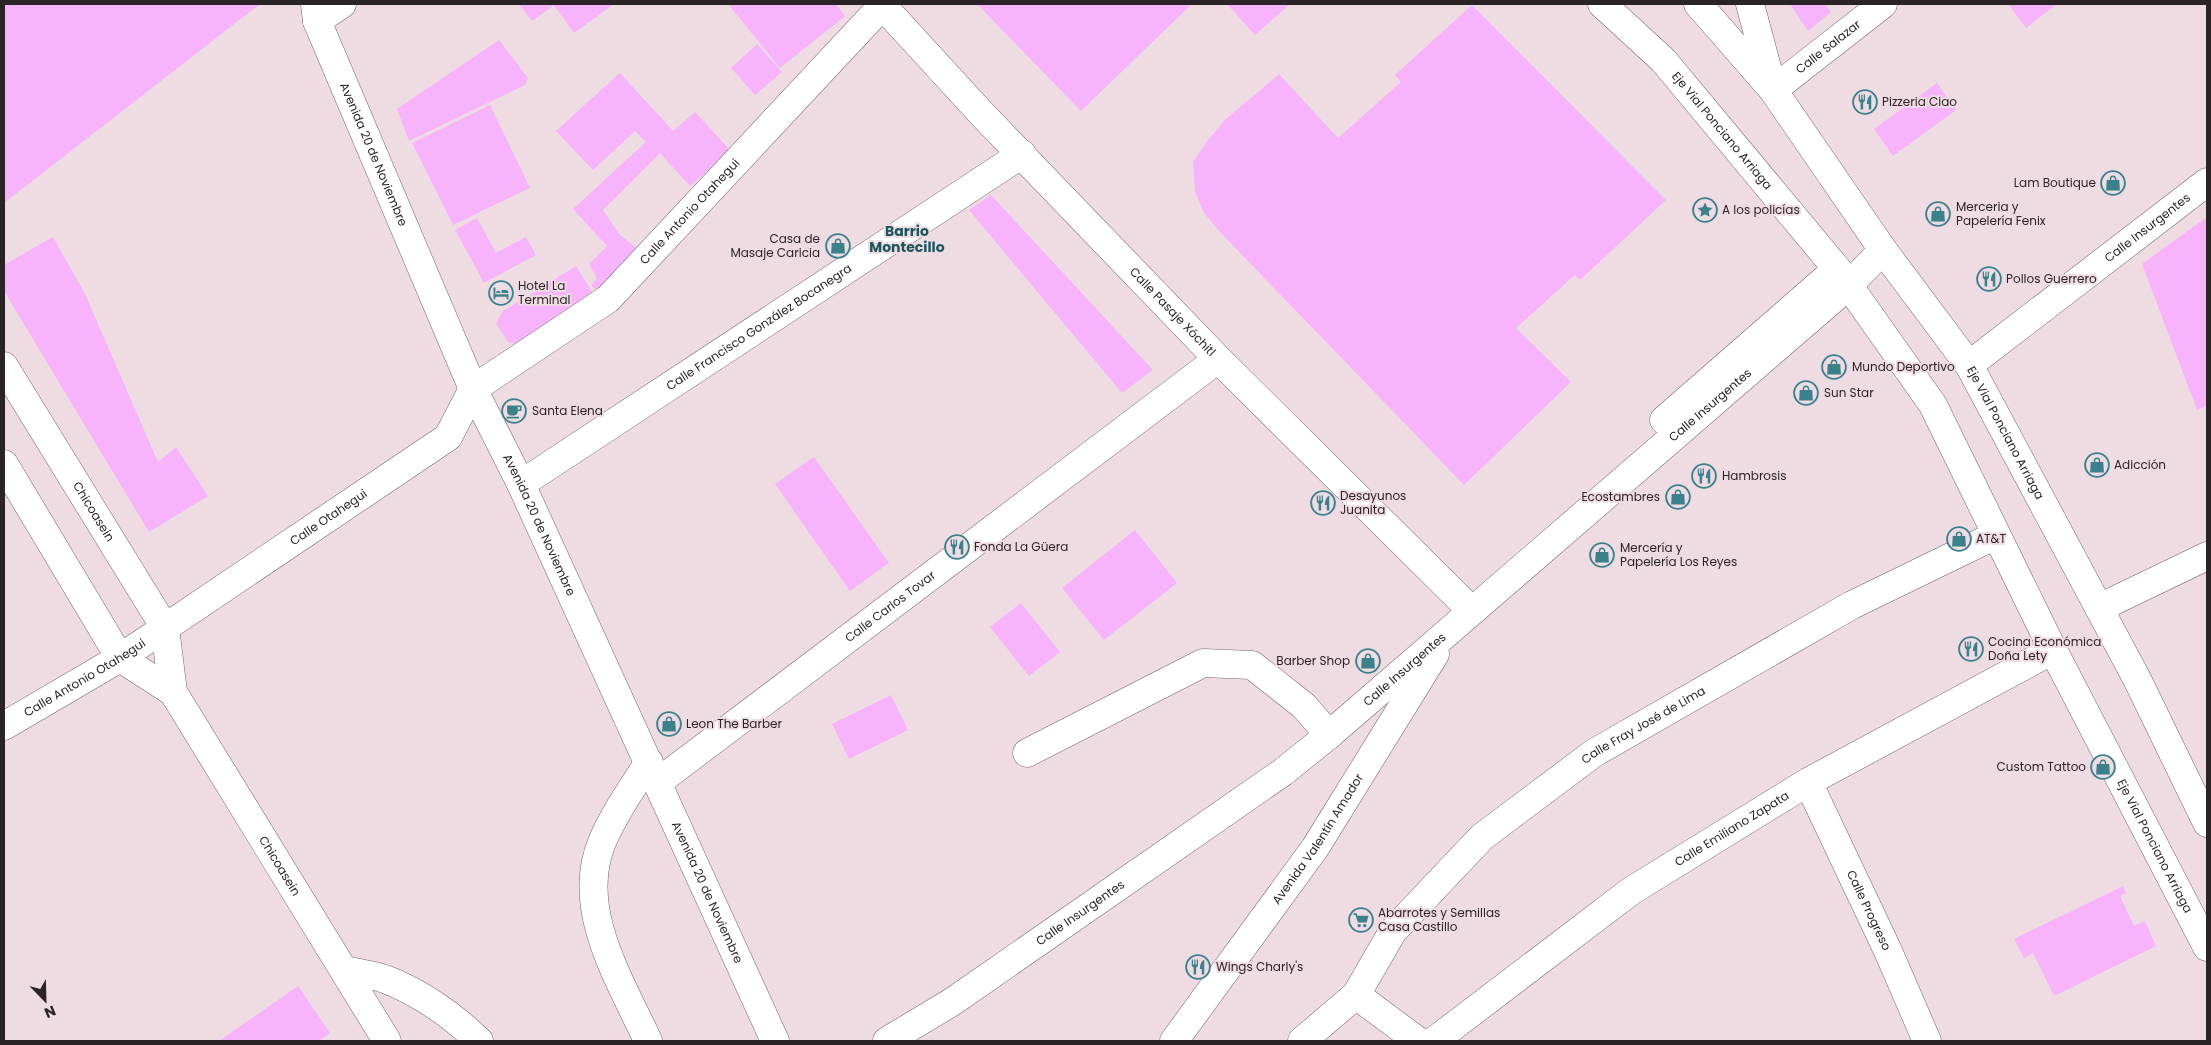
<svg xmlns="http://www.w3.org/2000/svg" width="2211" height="1045" font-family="Poppins,sans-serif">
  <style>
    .building { fill: #f7b3fb }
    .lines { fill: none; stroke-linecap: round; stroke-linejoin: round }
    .minor-casing { stroke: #74646a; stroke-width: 29 }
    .major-casing { stroke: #74646a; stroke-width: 29 }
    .minor { stroke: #fff; stroke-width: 28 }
    .major { stroke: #fff; stroke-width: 28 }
    .labels { text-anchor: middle; stroke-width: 4; stroke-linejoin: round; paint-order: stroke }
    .street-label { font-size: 12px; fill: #2b2427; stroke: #efdce3 }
    .poi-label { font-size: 12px; fill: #2b2427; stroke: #efdce3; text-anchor: start }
    .neighbourhood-label { font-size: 14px; font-weight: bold; fill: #1b555e; stroke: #efdce3 }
  </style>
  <rect width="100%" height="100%" fill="#efdce3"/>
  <g class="building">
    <path d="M4,4H260L4,203Z"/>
    <path d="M519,4H551L553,6L532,21Z"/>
    <path d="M553,4H614L574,33Z"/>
    <path d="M728,4H836L845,16L780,68Z"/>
    <path d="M977,4H1192L1081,111Z"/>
    <path d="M1227,4H1290L1255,35Z"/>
    <path d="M1790,4H1825L1831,12L1808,31Z"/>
    <path d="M2008,4H2057L2026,28Z"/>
    <path d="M1472,5L1666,200L1580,280L1575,275L1516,328L1571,382L1464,485L1220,232L1204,213L1195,191L1193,162L1208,140L1226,119L1279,74L1338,138L1401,82L1395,75Z"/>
    <path d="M499,40L528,78L525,85L409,141L397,109Z"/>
    <path d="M757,44L782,72L755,95L731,68Z"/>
    <path d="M620,73L673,131L695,112L730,150L690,186L660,153L603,210L619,234L639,250L598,291L591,285L597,279L589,264L607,246L573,209L646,142L635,131L593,170L556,131Z"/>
    <path d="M1937,83L1956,110L1893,156L1874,129Z"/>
    <path d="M490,105L530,188L453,225L412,143Z"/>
    <path d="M991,195L1153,370L1122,393L969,210Z"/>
    <path d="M2207,217V406L2197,410L2142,264Z"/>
    <path d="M477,218L496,253L526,237L536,255L484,283L455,230Z"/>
    <path d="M53,237L85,294L158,462L176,447L208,496L149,532L4,291V265Z"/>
    <path d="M576,266L597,300L524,346L508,342L496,323L503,311Z"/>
    <path d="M814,457L889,563L850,591L775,484Z"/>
    <path d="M1135,530L1177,583L1104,640L1062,588Z"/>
    <path d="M1021,603L1060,652L1029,676L990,627Z"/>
    <path d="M891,695L908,730L849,759L832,724Z"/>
    <path d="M2123,886L2126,893L2120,896L2134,926L2145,921L2156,946L2054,996L2033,953L2024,958L2014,939Z"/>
    <path d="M298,986L330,1033L319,1041H219Z"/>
  </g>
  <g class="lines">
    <g class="minor-casing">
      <g id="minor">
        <path id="s1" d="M881,4L981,113L1218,359L1472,611"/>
        <path id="s2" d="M1750,4L1773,90L1883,4"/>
        <path d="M317,21L342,4"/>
        <path id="s3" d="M1969,365L2207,182"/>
        <path id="s4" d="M4,366L165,628L173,692L387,1041"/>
        <path d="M1664,420L1837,269"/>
        <path d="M4,464L120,658L173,692"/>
        <path id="s5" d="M521,484L1022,154"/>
        <path d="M2099,608L2207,556"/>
        <path id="s6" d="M4,726L120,658L448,437L473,389L608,299L882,6"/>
        <path d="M1027,753L1203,663L1252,665L1304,706L1329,735"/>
        <path id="s7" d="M658,782L1218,359"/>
        <path id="s8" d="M1808,782L1888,951L1927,1041"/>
        <path d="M344,970C357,973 372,975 385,979C421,993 452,1015 479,1041"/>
        <path d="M1356,995L1418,1041"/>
        <path d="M648,1041C621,981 574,910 602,842C614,814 632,788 649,762"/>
        <path id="s9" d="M887,1041L952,1002L1283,772L1329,735L1848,286L1883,250"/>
        <path id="s10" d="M1174,1041L1315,848L1435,654"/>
        <path id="s11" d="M1302,1041L1356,995L1393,931L1482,837L1594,753L1852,605L1996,535"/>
        <path id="s12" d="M1434,1041L1631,891L1808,782L2053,650"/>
      </g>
    </g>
    <g class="major-casing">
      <g id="major">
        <path id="s13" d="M315,4L317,21L473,389L521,484L775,1041"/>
        <path id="s14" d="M1602,4L1663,60L1837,269L1933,405L2053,650L2207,947"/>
        <path id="s15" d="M1698,4L1773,90L1883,250L1969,365L2137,679L2207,823"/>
      </g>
    </g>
    <use href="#minor" class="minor"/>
    <use href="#major" class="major"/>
  </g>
  <defs>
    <g id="restaurant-ring" transform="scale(1.25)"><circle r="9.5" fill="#efdce3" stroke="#3a818c" stroke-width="1.5"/><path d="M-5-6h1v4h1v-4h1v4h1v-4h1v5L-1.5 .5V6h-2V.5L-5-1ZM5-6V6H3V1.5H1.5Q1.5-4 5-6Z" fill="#3a818c"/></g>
    <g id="shop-ring" transform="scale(1.25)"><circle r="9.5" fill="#efdce3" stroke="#3a818c" stroke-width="1.5"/><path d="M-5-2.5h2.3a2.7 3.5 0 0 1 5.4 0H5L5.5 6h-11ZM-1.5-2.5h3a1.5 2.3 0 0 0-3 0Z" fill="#3a818c"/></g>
    <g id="sight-ring" transform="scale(1.25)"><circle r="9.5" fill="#efdce3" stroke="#3a818c" stroke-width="1.5"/><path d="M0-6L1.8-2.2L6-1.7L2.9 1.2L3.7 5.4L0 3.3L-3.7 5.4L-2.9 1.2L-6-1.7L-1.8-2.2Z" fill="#3a818c"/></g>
    <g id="hotel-ring" transform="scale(1.25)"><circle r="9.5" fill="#efdce3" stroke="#3a818c" stroke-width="1.5"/><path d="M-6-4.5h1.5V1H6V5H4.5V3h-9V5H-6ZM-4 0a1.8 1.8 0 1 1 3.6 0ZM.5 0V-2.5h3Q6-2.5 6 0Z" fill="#3a818c"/></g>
    <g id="cafe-ring" transform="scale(1.25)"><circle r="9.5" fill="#efdce3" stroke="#3a818c" stroke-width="1.5"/><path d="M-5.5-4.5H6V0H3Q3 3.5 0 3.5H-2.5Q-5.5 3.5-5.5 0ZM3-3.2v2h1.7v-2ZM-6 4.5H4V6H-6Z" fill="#3a818c"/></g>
    <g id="supermarket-ring" transform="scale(1.25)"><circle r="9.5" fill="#efdce3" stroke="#3a818c" stroke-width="1.5"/><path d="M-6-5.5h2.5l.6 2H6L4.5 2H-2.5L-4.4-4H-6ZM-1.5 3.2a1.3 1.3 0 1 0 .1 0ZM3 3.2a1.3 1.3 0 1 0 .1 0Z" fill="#3a818c"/></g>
  </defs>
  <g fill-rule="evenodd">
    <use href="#restaurant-ring" x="1865" y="102"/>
    <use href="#shop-ring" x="2113" y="183"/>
    <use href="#sight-ring" x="1705" y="210"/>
    <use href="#shop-ring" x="1938" y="214"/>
    <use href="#shop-ring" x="838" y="246"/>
    <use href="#restaurant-ring" x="1989" y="279"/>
    <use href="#hotel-ring" x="501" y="293"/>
    <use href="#shop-ring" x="1834" y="367"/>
    <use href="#shop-ring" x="1806" y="393"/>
    <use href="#cafe-ring" x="514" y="411"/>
    <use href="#shop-ring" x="2097" y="465"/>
    <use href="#restaurant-ring" x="1704" y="476"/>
    <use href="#shop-ring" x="1678" y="497"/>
    <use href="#restaurant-ring" x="1323" y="503"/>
    <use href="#shop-ring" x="1959" y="539"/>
    <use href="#restaurant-ring" x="957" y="547"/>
    <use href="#shop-ring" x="1602" y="555"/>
    <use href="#restaurant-ring" x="1971" y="649"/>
    <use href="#shop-ring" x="1368" y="661"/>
    <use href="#shop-ring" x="669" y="724"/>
    <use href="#shop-ring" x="2103" y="767"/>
    <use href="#supermarket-ring" x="1361" y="920"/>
    <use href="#restaurant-ring" x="1198" y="967"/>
  </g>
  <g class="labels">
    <g class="street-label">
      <text dy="4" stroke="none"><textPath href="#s2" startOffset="159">Calle Salazar</textPath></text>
      <text dy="4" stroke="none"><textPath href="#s14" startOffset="175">Eje Vial Ponciano Arriaga</textPath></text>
      <text dy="4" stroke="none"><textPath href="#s13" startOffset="162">Avenida 20 de Noviembre</textPath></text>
      <text dy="4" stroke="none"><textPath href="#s6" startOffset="866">Calle Antonio Otahegui</textPath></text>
      <text dy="4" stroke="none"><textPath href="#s3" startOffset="225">Calle Insurgentes</textPath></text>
      <text dy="4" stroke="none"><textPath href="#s1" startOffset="424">Calle Pasaje Xóchitl</textPath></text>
      <text dy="4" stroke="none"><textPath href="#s5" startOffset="285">Calle Francisco González Bocanegra</textPath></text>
      <text dy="4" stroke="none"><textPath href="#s9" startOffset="1042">Calle Insurgentes</textPath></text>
      <text dy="4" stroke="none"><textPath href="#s15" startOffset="529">Eje Vial Ponciano Arriaga</textPath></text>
      <text dy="4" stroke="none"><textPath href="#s4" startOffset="171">Chicoasein</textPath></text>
      <text dy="4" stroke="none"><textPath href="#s6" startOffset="386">Calle Otahegui</textPath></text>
      <text dy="4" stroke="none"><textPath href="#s13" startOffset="568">Avenida 20 de Noviembre</textPath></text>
      <text dy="4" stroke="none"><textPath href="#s7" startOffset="291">Calle Carlos Tovar</textPath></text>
      <text dy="4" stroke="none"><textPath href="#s9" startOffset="638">Calle Insurgentes</textPath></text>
      <text dy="4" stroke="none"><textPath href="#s6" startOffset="94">Calle Antonio Otahegui</textPath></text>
      <text dy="4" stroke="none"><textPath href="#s11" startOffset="471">Calle Fray José de Lima</textPath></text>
      <text dy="4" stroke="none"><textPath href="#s12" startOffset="366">Calle Emiliano Zapata</textPath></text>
      <text dy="4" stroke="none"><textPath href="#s10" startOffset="248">Avenida Valentín Amador</textPath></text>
      <text dy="4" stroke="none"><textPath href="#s14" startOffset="1015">Eje Vial Ponciano Arriaga</textPath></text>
      <text dy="4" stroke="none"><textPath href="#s4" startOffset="576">Chicoasein</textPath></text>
      <text dy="4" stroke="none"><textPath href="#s13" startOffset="972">Avenida 20 de Noviembre</textPath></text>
      <text dy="4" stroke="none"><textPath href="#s8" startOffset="142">Calle Progreso</textPath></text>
      <text dy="4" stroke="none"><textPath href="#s9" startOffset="232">Calle Insurgentes</textPath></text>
    </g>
    <g class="poi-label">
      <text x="1882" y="106">Pizzeria Ciao</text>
      <text x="2096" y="187" text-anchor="end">Lam Boutique</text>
      <text x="1956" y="211">Merceria y<tspan x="1956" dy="14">Papelería Fenix</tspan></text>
      <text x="1722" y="214">A los policías</text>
      <text x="820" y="243" text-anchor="end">Casa de<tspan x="820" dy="14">Masaje Caricia</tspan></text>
      <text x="2006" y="283">Pollos Guerrero</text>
      <text x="518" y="290">Hotel La<tspan x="518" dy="14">Terminal</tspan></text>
      <text x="1852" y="371">Mundo Deportivo</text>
      <text x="1824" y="397">Sun Star</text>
      <text x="532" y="415">Santa Elena</text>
      <text x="2114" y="469">Adicción</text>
      <text x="1722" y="480">Hambrosis</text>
      <text x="1340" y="500">Desayunos<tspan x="1340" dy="14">Juanita</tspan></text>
      <text x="1660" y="501" text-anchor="end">Ecostambres</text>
      <text x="1976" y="543">AT&amp;T</text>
      <text x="974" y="551">Fonda La Güera</text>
      <text x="1620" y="552">Mercería y<tspan x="1620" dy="14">Papelería Los Reyes</tspan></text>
      <text x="1988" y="646">Cocina Económica<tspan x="1988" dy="14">Doña Lety</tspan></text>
      <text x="1350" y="665" text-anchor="end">Barber Shop</text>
      <text x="686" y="728">Leon The Barber</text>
      <text x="2086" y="771" text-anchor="end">Custom Tattoo</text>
      <text x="1378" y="917">Abarrotes y Semillas<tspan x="1378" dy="14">Casa Castillo</tspan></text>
      <text x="1216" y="971">Wings Charly's</text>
    </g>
    <g class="neighbourhood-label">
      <text x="907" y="236">Barrio<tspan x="907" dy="16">Montecillo</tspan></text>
    </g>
  </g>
  <rect width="2211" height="1045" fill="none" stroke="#2b2427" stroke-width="10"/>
  <g transform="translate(45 1000) rotate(157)" stroke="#efdce3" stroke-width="4" paint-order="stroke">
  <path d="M0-4L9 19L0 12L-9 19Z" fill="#2b2427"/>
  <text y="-8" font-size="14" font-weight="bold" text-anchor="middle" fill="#2b2427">N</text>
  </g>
</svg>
